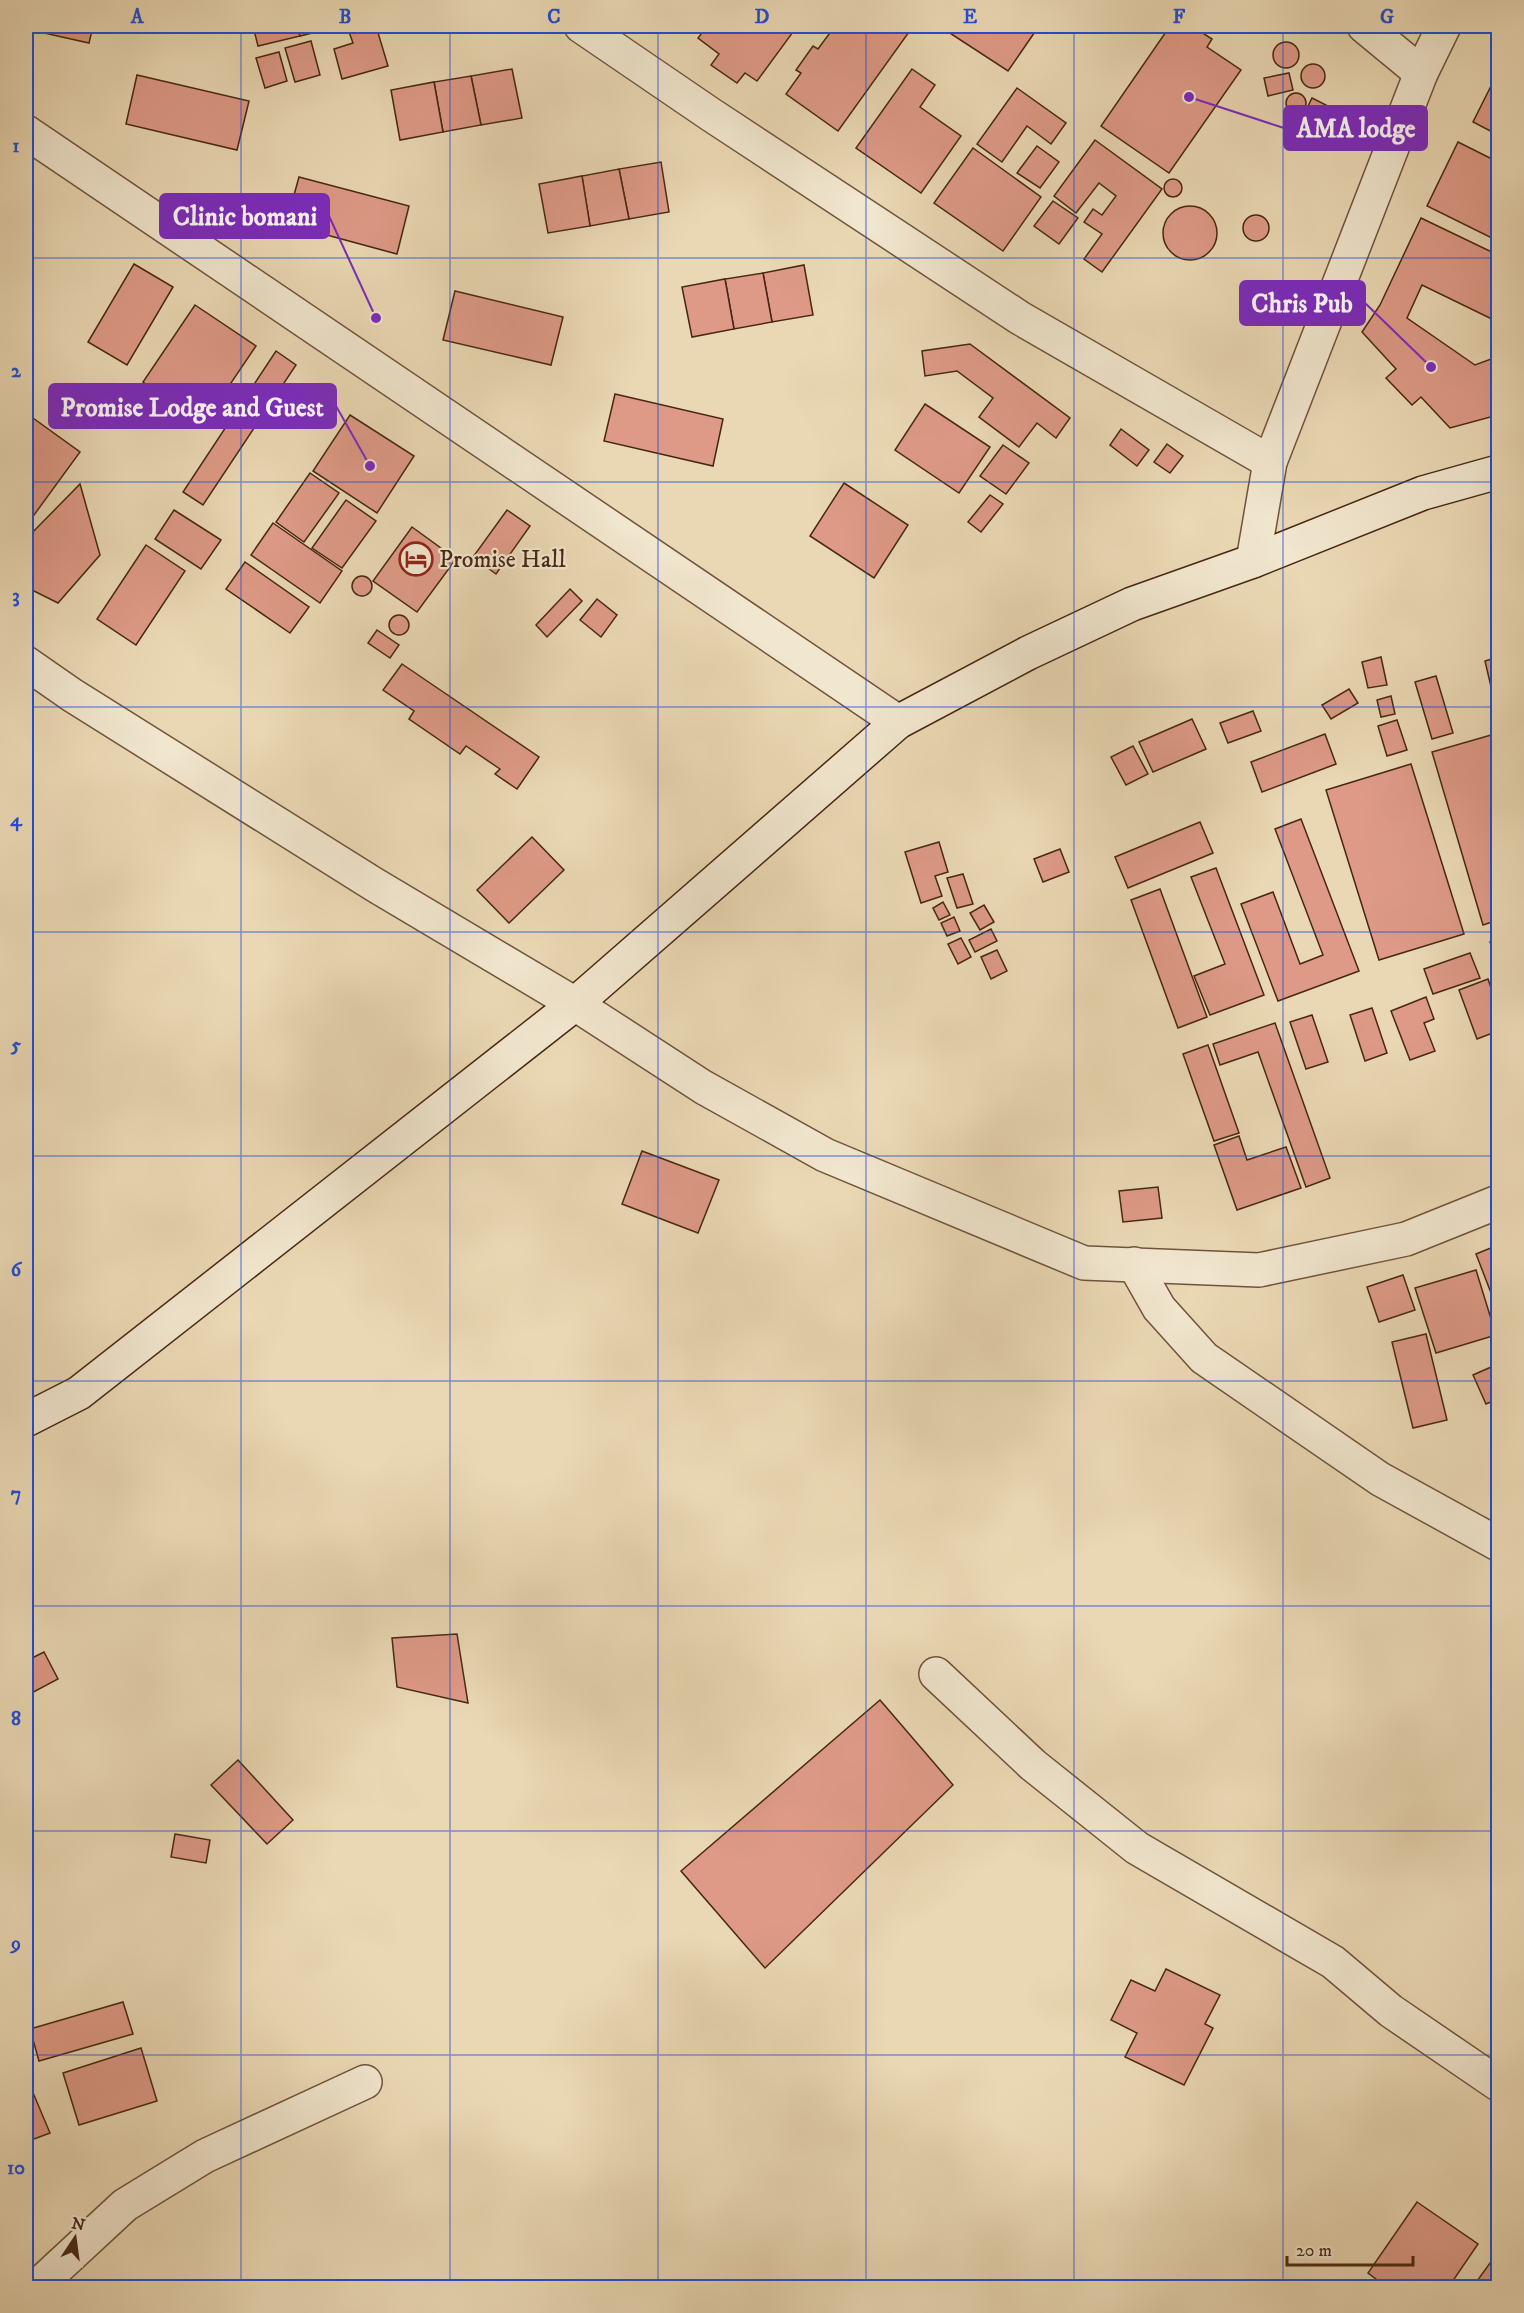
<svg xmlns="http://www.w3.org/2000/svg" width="1524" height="2313" font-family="'IM FELL DW Pica',serif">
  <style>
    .building { fill: #de9a87; stroke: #472713; stroke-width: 1.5 }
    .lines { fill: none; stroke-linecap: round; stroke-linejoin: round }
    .street-casing { stroke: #70533b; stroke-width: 36 }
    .secondary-casing { stroke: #472713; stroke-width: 36 }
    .street { stroke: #f1e6ce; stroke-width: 33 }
    .secondary { stroke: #f1e6ce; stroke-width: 33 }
    .grid { fill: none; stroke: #1d4ed8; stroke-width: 1.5; stroke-opacity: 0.55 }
    .labels { text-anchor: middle; stroke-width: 4.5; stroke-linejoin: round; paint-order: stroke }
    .poi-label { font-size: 24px; fill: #472713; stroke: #f1e6ce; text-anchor: start }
    .leader { fill: none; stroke: #7b2cbf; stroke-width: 2 }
    .callout-dot { fill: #7b2cbf; stroke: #f1e6ce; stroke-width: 2 }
    .callout { fill: #7b2cbf; stroke: #7b2cbf; stroke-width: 2 }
    .callout-label { font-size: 26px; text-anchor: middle; font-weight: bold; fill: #fff }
    .neatline { fill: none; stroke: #1d4ed8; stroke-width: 2 }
    .grid-label { font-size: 20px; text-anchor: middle; font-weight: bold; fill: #1d4ed8 }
  </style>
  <rect width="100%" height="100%" fill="#ead8b4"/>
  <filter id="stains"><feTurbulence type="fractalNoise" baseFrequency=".00333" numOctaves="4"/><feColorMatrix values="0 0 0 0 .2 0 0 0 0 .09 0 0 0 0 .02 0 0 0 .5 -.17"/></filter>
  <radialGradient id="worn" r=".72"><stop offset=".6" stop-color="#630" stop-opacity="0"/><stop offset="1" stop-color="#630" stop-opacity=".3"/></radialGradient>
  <g class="building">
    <path d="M26,26H93L89,43L26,29Z"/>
    <path d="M253,26H297L300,36L258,46Z"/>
    <path d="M297,26H337V27L300,36Z"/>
    <path d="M371,26H376L388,66L342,79L334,49L353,43L349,32Z"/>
    <path d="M707,26H785L793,32L757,81L745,73L737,83L711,65L719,54L698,38Z"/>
    <path d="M835,26H900L909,32L838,131L786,94L801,73L796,70L813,46L818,49Z"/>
    <path d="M939,26L998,27L999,26H1039L1008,71Z"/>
    <path d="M1170,26H1192L1212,39L1207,47L1241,70L1169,173L1101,126Z"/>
    <path d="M311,41L320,75L295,82L285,48Z"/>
    <circle cx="1286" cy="55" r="13"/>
    <path d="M279,52L287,81L265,88L256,58Z"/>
    <circle cx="1313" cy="76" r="12"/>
    <path d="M512,69L522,118L481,125L471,76Z"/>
    <path d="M912,69L935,85L920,107L961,136L921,193L856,148Z"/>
    <path d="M1498,72V135L1473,122Z"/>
    <path d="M1289,73L1293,90L1268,96L1264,78Z"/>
    <path d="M137,75L249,101L237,150L126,124Z"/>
    <path d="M471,76L481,125L443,132L434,82Z"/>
    <path d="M434,82L443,132L400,140L391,90Z"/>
    <path d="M1017,88L1066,123L1051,144L1027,126L1002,162L977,144Z"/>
    <circle cx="1296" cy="103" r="10"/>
    <path d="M1312,98L1328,106L1307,146L1292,139Z"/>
    <path d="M1095,140L1162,189L1102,272L1084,259L1102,234L1084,222L1093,209L1102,215L1116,196L1099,183L1076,213L1054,196Z"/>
    <path d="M1458,142L1498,162V241L1427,206Z"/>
    <path d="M1037,146L1059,162L1040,188L1017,173Z"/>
    <path d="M973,148L1041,197L1003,251L934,203Z"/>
    <path d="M661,162L669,212L629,219L619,169Z"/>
    <path d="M619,169L629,219L590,226L582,176Z"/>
    <path d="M582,176L590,226L548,233L539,184Z"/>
    <path d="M299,177L409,206L397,254L286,224Z"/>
    <circle cx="1173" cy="188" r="9"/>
    <path d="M1053,201L1078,218L1059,244L1034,226Z"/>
    <circle cx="1190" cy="233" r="27"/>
    <circle cx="1256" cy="228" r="13"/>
    <path d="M1421,218L1498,255V322L1422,285L1407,318L1475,365L1494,358L1498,350V415L1450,428L1421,397L1412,405L1386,378L1396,369L1362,332L1380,305Z"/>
    <path d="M134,264L173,287L127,365L88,342Z"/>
    <path d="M804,265L813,315L772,322L763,273Z"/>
    <path d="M763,273L772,322L734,329L725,279Z"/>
    <path d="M725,279L734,329L692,337L682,287Z"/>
    <path d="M455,291L563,317L551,365L443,340Z"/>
    <path d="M195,305L256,346L204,423L143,382Z"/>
    <path d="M970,344L1070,418L1056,438L1037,423L1019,447L979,417L993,398L957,371L925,376L922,351Z"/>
    <path d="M276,351L296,365L203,505L183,492Z"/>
    <path d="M615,394L723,419L713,466L604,441Z"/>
    <path d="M925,404L990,447L959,493L895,450Z"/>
    <path d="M26,413L80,452L34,515L26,509Z"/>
    <path d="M350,415L414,456L377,513L313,471Z"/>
    <path d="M1121,429L1149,450L1137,466L1110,445Z"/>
    <path d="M1167,444L1183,456L1170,473L1154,462Z"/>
    <path d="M1003,445L1029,463L1006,494L980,476Z"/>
    <path d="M310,473L339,493L304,542L276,522Z"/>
    <path d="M844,483L908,525L874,578L810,536Z"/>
    <path d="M80,484L100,555L58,603L26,587V539Z"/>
    <path d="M990,495L1003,504L981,532L968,522Z"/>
    <path d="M346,500L376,521L342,568L312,548Z"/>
    <path d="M174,510L221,540L201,569L155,539Z"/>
    <path d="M507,510L530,526L496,574L473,557Z"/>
    <path d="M273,523L342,571L320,603L251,555Z"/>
    <path d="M412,527L456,559L417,612L373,581Z"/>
    <path d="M146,545L185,571L136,645L97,619Z"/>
    <path d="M245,562L309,607L290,633L226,589Z"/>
    <circle cx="362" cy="586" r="10"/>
    <path d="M570,589L582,601L547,637L536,625Z"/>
    <path d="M597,599L617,615L601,637L580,620Z"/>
    <circle cx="399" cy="625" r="10"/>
    <path d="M377,630L399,645L390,658L368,643Z"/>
    <path d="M1381,657L1387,685L1368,688L1362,662Z"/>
    <path d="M1498,657V703L1495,704L1485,661Z"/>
    <path d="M402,664L539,757L517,789L495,774L500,769L466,746L460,754L409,719L414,711L383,690Z"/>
    <path d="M1436,676L1453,733L1432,739L1415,682Z"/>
    <path d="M1349,689L1358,703L1331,719L1322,705Z"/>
    <path d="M1391,696L1395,714L1381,717L1377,700Z"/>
    <path d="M1253,711L1261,731L1228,743L1220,723Z"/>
    <path d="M1192,719L1206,749L1153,772L1139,742Z"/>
    <path d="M1397,720L1407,750L1387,756L1378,726Z"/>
    <path d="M1498,733V920L1483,925L1432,752Z"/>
    <path d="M1325,734L1336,764L1262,792L1251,762Z"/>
    <path d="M1133,746L1148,774L1126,785L1111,757Z"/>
    <path d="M1411,764L1464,934L1379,960L1326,790Z"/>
    <path d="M1301,819L1359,971L1278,1001L1241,904L1273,892L1300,964L1323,955L1275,829Z"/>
    <path d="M1200,822L1213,853L1128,888L1115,857Z"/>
    <path d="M532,837L564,870L509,923L477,890Z"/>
    <path d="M939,842L948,872L935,876L942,896L921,903L905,852Z"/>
    <path d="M1060,849L1069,872L1043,882L1034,859Z"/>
    <path d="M1216,868L1264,995L1210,1015L1194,976L1225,964L1191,877Z"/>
    <path d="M963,874L973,904L957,908L947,878Z"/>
    <path d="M1160,889L1207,1017L1178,1028L1131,900Z"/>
    <path d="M943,902L950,915L939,920L933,908Z"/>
    <path d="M984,905L994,922L980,930L970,913Z"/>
    <path d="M954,917L960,931L947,936L941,923Z"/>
    <path d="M991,929L997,941L975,952L969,940Z"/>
    <path d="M961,938L971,957L958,964L948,944Z"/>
    <path d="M1498,939V965L1490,942Z"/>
    <path d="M997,950L1007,971L991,979L981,957Z"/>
    <path d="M1470,953L1480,978L1433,994L1424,969Z"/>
    <path d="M1488,979L1498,1008V1031L1477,1039L1459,990Z"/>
    <path d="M1426,997L1434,1019L1424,1023L1435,1051L1410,1060L1391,1011Z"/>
    <path d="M1372,1008L1387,1053L1365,1061L1350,1015Z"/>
    <path d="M1312,1015L1328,1062L1306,1069L1290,1022Z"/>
    <path d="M1275,1023L1330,1178L1306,1187L1258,1052L1220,1065L1213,1044Z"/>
    <path d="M1208,1045L1239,1133L1214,1141L1183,1054Z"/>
    <path d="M1239,1136L1247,1160L1286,1147L1301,1188L1237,1210L1214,1145Z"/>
    <path d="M642,1151L719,1180L698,1233L622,1204Z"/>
    <path d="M1158,1187L1162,1218L1123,1222L1119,1191Z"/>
    <path d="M1498,1245V1311L1476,1254Z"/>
    <path d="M1476,1270L1496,1335L1436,1353L1415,1288Z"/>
    <path d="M1403,1275L1415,1310L1379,1322L1367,1287Z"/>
    <path d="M1426,1334L1447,1420L1413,1428L1392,1342Z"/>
    <path d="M1498,1364V1399L1486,1404L1473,1375Z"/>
    <path d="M457,1634L468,1703L397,1687L392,1638Z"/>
    <path d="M44,1652L58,1679L26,1696V1661Z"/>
    <path d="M880,1700L953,1785L765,1968L681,1871Z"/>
    <path d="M238,1760L293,1820L267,1844L211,1785Z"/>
    <path d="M175,1834L210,1840L206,1863L171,1857Z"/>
    <path d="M1166,1969L1220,1995L1205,2024L1213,2028L1184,2085L1125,2057L1137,2033L1111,2020L1131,1980L1155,1991Z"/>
    <path d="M123,2002L133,2034L39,2061L30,2029Z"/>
    <path d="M141,2048L157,2101L79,2125L63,2073Z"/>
    <path d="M26,2076L50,2133L26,2142Z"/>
    <path d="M1417,2202L1478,2244L1448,2288H1388L1368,2273Z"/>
    <path d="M1498,2252V2288H1472Z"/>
  </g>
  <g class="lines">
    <g class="street-casing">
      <g id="street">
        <path d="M581,26L710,114L1020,318L1270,462"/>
        <path d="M1364,26L1421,73"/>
        <path d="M26,132L898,722"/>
        <path d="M1253,561L1270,462L1421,73L1444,26"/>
        <path d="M26,663L72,695L375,885L575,1004L703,1087L825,1155L1084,1263L1259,1270L1406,1239L1498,1202"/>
        <path d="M1134,1264L1159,1308L1204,1358L1380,1479L1498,1544"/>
        <path d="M936,1674L1033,1765L1137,1848L1333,1962L1391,2011L1498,2084"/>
        <path d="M43,2281L125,2205L205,2156L365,2082"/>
      </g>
    </g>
    <g class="secondary-casing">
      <path id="secondary" d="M26,1420L79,1393L575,1004L898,722L1028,653L1132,604L1253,561L1423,493L1498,472"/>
    </g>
    <use href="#street" class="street"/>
    <use href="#secondary" class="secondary"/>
  </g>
  <path class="grid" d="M241,26V2288M450,26V2288M658,26V2288M866,26V2288M1074,26V2288M1283,26V2288M26,258H1498M26,482H1498M26,707H1498M26,932H1498M26,1156H1498M26,1381H1498M26,1606H1498M26,1831H1498M26,2055H1498"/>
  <defs>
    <g id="hotel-ring" transform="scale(1.725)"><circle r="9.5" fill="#f1e6ce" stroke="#8f2418" stroke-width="1.5"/><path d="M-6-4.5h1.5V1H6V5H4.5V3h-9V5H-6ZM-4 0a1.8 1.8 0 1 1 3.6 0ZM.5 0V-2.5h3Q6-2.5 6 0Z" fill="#8f2418"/></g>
  </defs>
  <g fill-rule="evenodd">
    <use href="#hotel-ring" x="416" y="559"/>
  </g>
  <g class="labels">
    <g class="poi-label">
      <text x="439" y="567">Promise Hall</text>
    </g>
  </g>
  <path class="leader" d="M1189 97L1284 128M376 318L329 216M1431 367L1365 303M370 466L336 406"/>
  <g class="callout-dot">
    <circle cx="1189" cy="97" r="6"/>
    <circle cx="376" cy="318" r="6"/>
    <circle cx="1431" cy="367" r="6"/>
    <circle cx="370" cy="466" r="6"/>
  </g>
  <g class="callout">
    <rect x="1284" y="106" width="143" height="44" rx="6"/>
    <rect x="160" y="194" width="169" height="44" rx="6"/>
    <rect x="1240" y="281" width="125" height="44" rx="6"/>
    <rect x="49" y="384" width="287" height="44" rx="6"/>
  </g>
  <g class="callout-label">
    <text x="1356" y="137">AMA lodge</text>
    <text x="245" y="225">Clinic bomani</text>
    <text x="1302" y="312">Chris Pub</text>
    <text x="192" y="416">Promise Lodge and Guest</text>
  </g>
  <rect width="1524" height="2313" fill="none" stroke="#ead8b4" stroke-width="66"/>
  <g transform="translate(75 2238) rotate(13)" stroke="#f1e6ce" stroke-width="4.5" paint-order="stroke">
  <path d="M0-4.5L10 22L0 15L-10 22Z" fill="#472713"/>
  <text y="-9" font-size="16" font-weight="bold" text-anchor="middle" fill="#472713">N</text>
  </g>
  <path d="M1287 2256v9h126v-9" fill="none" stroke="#472713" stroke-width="3"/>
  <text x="1296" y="2256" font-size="18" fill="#472713" stroke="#f1e6ce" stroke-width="4.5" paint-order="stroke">20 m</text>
  <rect x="33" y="33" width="1458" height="2247" class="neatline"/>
  <g class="grid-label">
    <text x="137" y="23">A</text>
    <text x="345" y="23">B</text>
    <text x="554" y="23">C</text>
    <text x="762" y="23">D</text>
    <text x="970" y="23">E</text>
    <text x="1179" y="23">F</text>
    <text x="1387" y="23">G</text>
    <text x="16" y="152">1</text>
    <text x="16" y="377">2</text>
    <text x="16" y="602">3</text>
    <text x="16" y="826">4</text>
    <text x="16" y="1051">5</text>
    <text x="16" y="1276">6</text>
    <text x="16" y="1500">7</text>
    <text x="16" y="1725">8</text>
    <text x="16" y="1950">9</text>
    <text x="16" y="2174">10</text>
  </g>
  <rect width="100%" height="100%" filter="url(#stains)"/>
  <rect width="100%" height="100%" fill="url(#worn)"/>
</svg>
